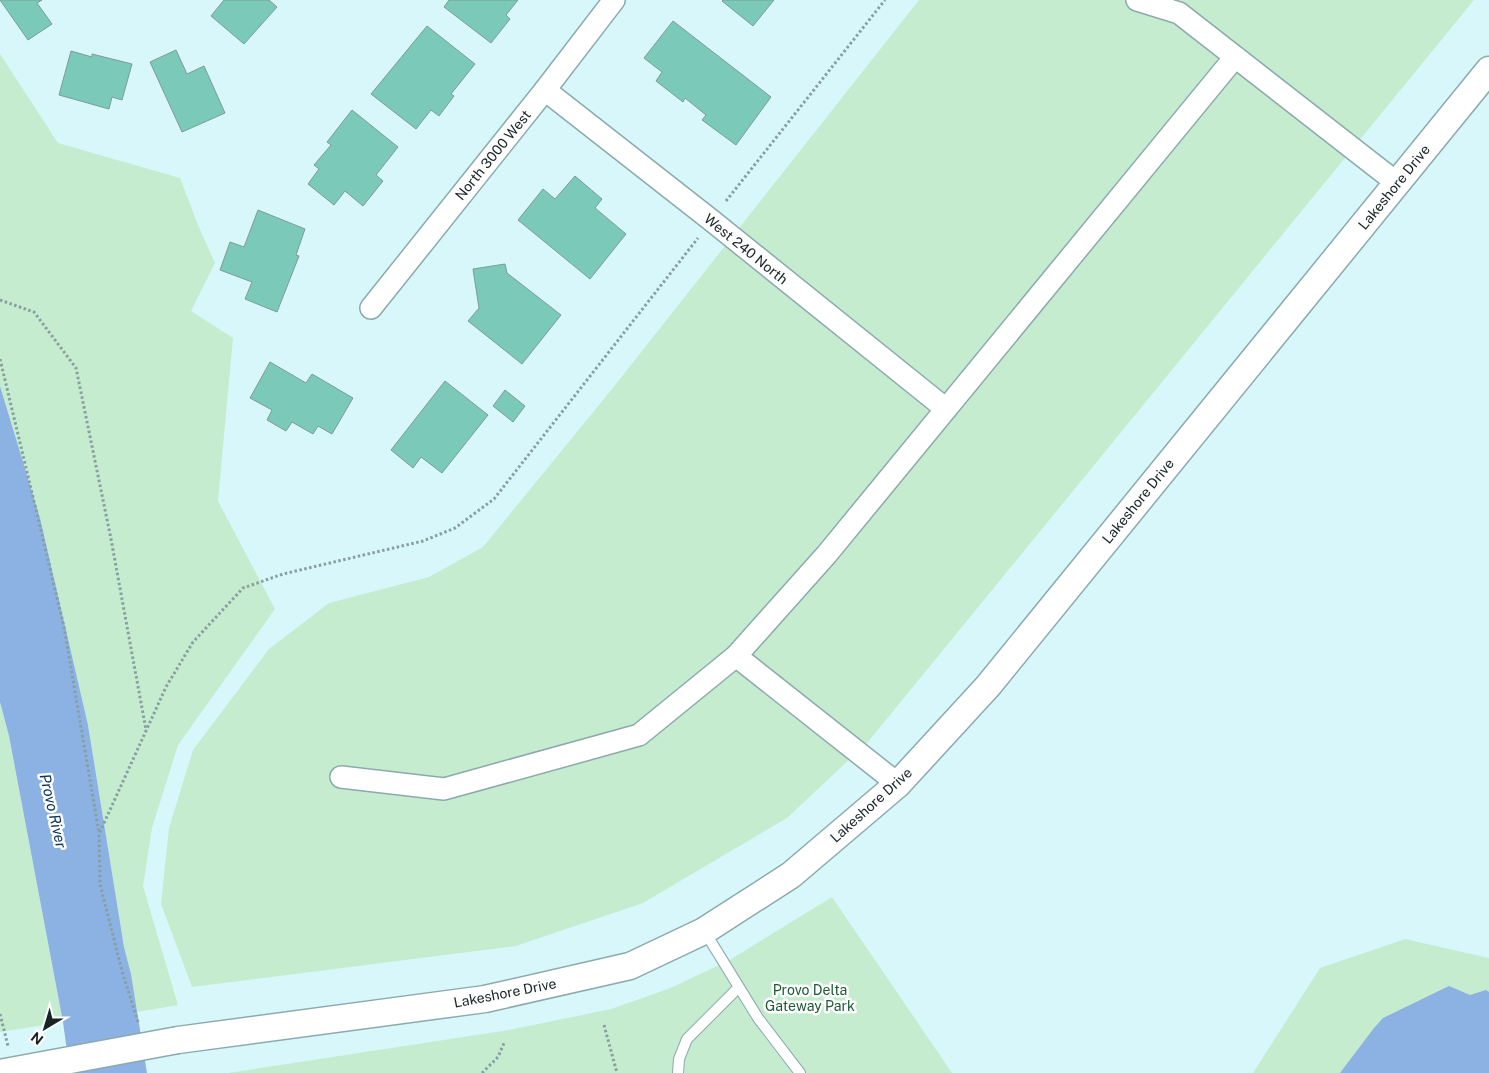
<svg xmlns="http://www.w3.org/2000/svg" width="1489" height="1073" font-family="'Public Sans',sans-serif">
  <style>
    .green { fill: #c6ecd0 }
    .water { fill: #8bb2e2 }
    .building { fill: #7bcab9; stroke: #7f9b94 }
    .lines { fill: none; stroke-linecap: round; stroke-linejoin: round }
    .service-casing { stroke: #8caaad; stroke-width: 12 }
    .minor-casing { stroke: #8caaad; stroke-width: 24 }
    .tertiary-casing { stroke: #8caaad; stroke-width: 29 }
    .path { stroke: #889fa1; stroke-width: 3; stroke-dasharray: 2.5 2.5; stroke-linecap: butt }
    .service { stroke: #fff; stroke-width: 10 }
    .minor { stroke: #fff; stroke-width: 21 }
    .tertiary { stroke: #fff; stroke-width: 26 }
    .tertiary-bridge-casing { stroke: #8caaad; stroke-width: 29; stroke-linecap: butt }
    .tertiary-bridge { stroke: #fff; stroke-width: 26 }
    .labels { text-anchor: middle; stroke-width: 5; stroke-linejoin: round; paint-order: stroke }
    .street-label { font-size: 14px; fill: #172324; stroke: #fdfdfd }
    .park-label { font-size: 14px; fill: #1b5a35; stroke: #fdfdfd }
    .water-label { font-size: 15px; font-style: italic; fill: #0c3561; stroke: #fdfdfd }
  </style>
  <rect width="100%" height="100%" fill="#d8f7fa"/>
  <g class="green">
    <path d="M919,0H1474L868,742L787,818L643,903L516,946L192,987L161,904L169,828L193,750L269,649L329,603L429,577L483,547L612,389Z"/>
    <path d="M0,54L58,143L180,178L198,225L215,263L191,311L233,338L218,501L275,609L178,745L152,828L143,886L178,1005L137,1012L131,974L124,947L88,725L40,518L0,386Z"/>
    <path d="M0,702L9,736L63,1022L0,1032Z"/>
    <path d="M832,897L952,1073H228L509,1030L611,1009L668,989L728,961Z"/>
    <path d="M1405,939L1489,958V1073H1253L1320,968Z"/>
  </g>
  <g class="water">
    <path d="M0,386L40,518L88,725L124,947L131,974L147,1073H70L63,1022L9,736L0,702Z"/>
    <path d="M1449,986L1470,995L1486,990L1489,992V1073H1340L1374,1028L1383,1018Z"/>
  </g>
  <g class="building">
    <path d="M0,0H42L37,3L52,24L28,40Z"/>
    <path d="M224,0H269L277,7L244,44L211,16Z"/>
    <path d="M449,0H518L506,15L510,19L491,43L444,7Z"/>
    <path d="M723,0H774L753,26L722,1Z"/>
    <path d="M673,21L771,97L736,145L702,120L706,115L685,98L683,102L656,81L662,72L644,58Z"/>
    <path d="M427,26L475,64L451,94L454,96L439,116L431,110L416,129L371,94Z"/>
    <path d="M176,50L187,74L204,66L225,113L182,132L150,62Z"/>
    <path d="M71,51L92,57V54L132,64L122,100L112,97L109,109L59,95Z"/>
    <path d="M352,110L398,147L376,175L383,181L363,206L345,191L334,205L308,184L319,169L314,165L331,145L327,142Z"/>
    <path d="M575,176L602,199L595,208L626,234L590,279L518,220L543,189L555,199Z"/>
    <path d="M258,210L305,229L296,255L299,256L277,312L245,299L252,282L220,270L230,242L244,247Z"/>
    <path d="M505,264L507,273L561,315L522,364L468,321L479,308L473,269Z"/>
    <path d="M270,362L306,383L312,374L353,398L332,434L318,426L313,434L292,422L286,431L267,420L272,410L250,398Z"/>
    <path d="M445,381L488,415L442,473L421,457L413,468L391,450Z"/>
    <path d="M505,390L525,406L513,422L493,406Z"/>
  </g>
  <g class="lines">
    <g class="service-casing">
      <g id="service">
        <path d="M705,932L758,1018L800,1073"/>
        <path d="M678,1073L679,1059L687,1039L738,988"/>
      </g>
    </g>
    <g class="minor-casing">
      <g id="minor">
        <path d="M1137,0L1179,13L1397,183"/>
        <path d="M545,90L711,220L946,409"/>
        <path d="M371,308L545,90L614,0"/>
        <path d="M736,656L898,784"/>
        <path d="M341,777L444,789L639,735L736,656L827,554L1235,57"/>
      </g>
    </g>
    <g class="tertiary-casing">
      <path id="tertiary" d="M178,1040L485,999L630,966L704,931L791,875L898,784L988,686L1489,70"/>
    </g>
    <g class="path">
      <path d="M726,201L885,0"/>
      <path d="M0,300L34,312L76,368L111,539L146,730"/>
      <path d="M0,359L64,627L99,833"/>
      <path d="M0,1014L8,1046"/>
      <path d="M138,1022L122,971L100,884L99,834L166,687L193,642L243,588L283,574L423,541L455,528L494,499L698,238"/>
      <path d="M604,1025L617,1073"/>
      <path d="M482,1073L498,1057L504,1043"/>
    </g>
    <use href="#service" class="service"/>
    <use href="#minor" class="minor"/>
    <use href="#tertiary" class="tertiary"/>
    <g class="tertiary-bridge-casing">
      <path id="tertiary-bridge" d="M0,1073L178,1040"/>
    </g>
    <use href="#tertiary-bridge" class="tertiary-bridge"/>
  </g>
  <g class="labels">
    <g class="street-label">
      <text transform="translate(493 155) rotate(-51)" y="5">North 3000 West</text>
      <text transform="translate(1394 187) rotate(-51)" y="5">Lakeshore Drive</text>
      <text transform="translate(746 249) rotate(39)" y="5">West 240 North</text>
      <text transform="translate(1138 501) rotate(-51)" y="5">Lakeshore Drive</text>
      <text transform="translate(871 805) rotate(-42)" y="5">Lakeshore Drive</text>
      <text transform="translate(505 993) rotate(-11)" y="5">Lakeshore Drive</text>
    </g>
    <g class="park-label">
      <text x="810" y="995">Provo Delta<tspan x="810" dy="16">Gateway Park</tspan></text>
    </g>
    <g class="water-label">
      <text transform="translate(53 811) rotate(77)" y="5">Provo River</text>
    </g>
  </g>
  <g transform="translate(45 1028) rotate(218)" stroke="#fdfdfd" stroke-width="4" paint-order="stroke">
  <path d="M0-4L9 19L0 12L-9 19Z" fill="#172324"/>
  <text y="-8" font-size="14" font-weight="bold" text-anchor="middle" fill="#172324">N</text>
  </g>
</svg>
